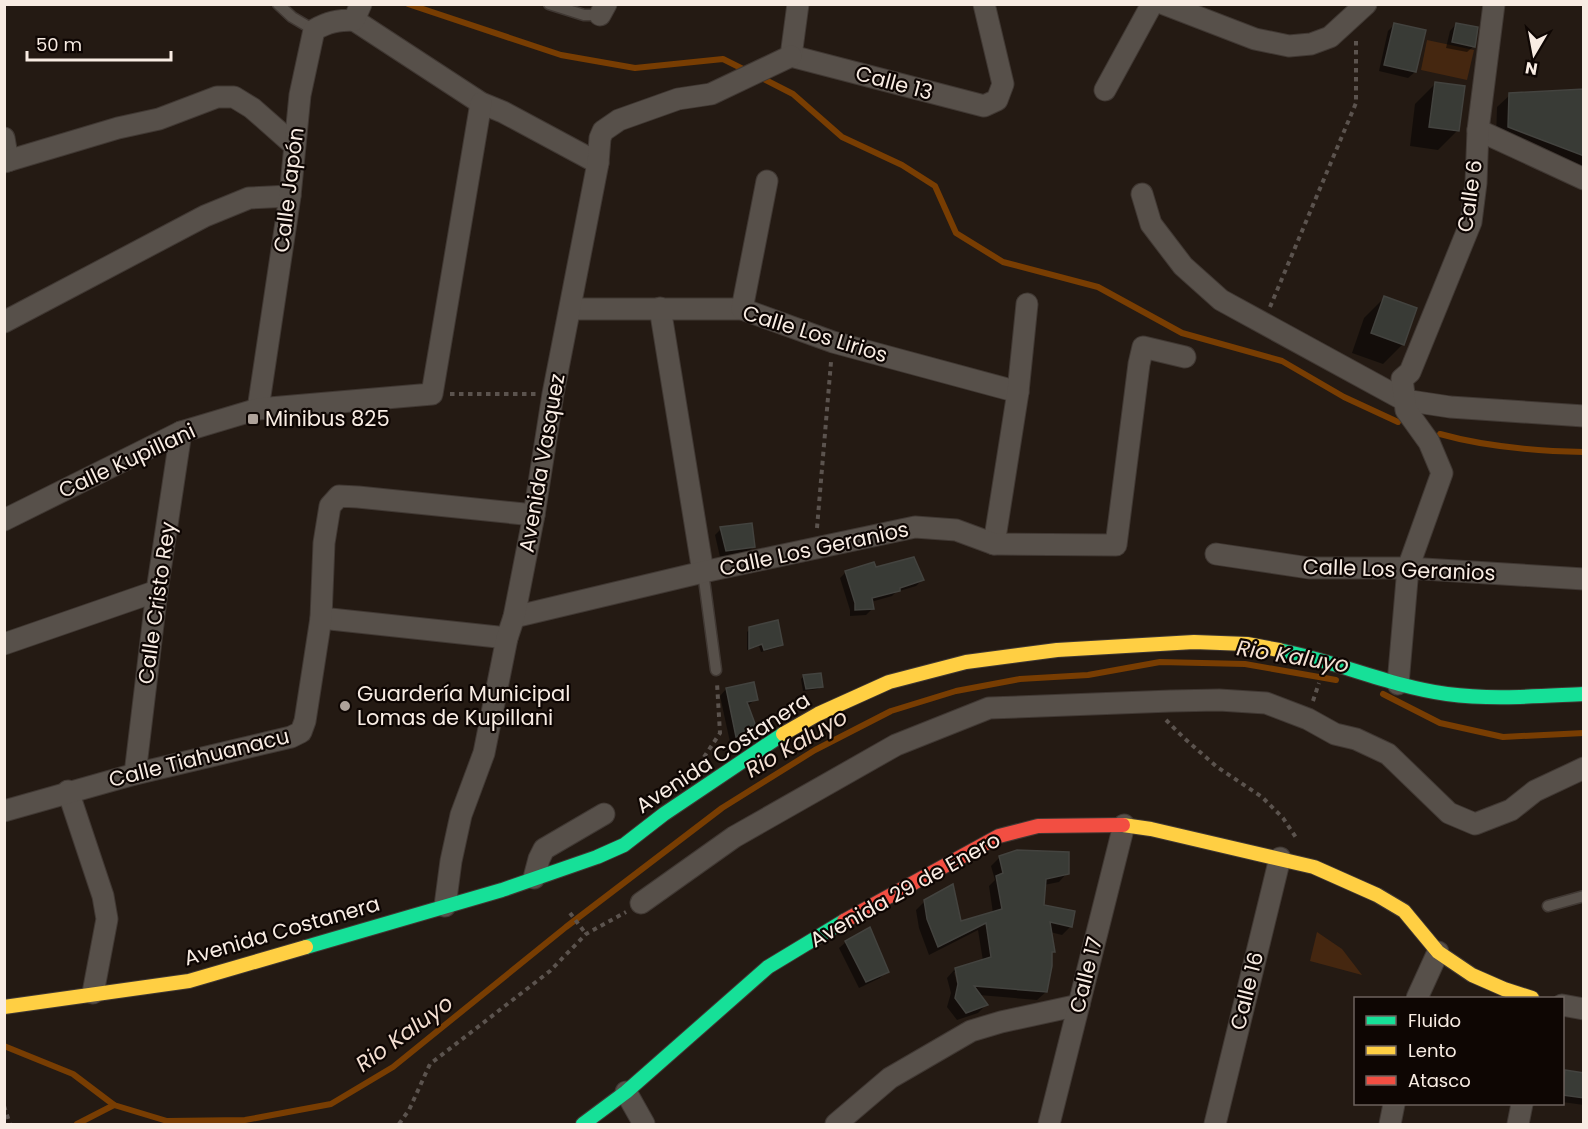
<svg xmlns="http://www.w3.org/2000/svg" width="1588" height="1129" font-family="Poppins,sans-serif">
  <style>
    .green { fill: #452710 }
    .shadow { fill: #0007; fill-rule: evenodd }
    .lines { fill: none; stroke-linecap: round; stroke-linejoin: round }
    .stream { stroke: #783d02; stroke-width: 6 }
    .building { fill: #393b36; stroke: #43433f; stroke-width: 1.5 }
    .lane-casing { stroke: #403833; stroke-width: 13 }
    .street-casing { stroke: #403833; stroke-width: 23 }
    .fast-casing { stroke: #403833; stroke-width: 16 }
    .slow-casing { stroke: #403833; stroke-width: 16 }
    .jam-casing { stroke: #403833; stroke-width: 16 }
    .path { stroke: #5b534e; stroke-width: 4; stroke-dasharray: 4.5 4.5; stroke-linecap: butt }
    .lane { stroke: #57504a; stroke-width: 10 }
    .street { stroke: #57504a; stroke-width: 21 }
    .fast { stroke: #16e098; stroke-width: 14 }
    .slow { stroke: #ffcf43; stroke-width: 14 }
    .jam { stroke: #f24e42; stroke-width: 14 }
    .poi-dot { fill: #aea29a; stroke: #0e0603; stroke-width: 2 }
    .labels { text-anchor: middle; stroke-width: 4.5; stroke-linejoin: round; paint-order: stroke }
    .street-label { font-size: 21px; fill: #f8ece3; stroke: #0e0603 }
    .poi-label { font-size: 21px; fill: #f8ece3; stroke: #0e0603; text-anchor: start }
    .water-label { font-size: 22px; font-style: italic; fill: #f3dfd2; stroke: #0e0603 }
  </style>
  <rect width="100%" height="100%" fill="#241a13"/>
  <g class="green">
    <path d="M1427,40L1474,50L1467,80L1421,70Z"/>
    <path d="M1317,932L1342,949L1362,975L1310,961Z"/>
  </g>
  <g class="shadow">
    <path d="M1456,24L1474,46L1467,52L1446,48L1450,31Z"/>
    <path d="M1394,25L1415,72L1408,78L1379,71L1388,31Z"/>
    <path d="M1435,84L1458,130L1438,150L1410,146L1415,104Z"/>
    <path d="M1584,90V180L1496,139L1497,107L1510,95Z"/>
    <path d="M1384,298L1403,344L1383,364L1352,353L1364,318Z"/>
    <path d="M721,529L753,547L747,553L720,557L715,535Z"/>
    <path d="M874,569L922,580L916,586L896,592L892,596L871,602L872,609L866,615L850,616V610L840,578L846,572Z"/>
    <path d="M750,629L782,645L779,647L761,652L759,646L747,650V632Z"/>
    <path d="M804,676L821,686L818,689L803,691L801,679Z"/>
    <path d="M726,689L756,699L747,706L755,729L749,735L730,742L720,696Z"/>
    <path d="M999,858L1067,873L1059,882L1044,885L1042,906L1071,926L1062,935L1050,932L1053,952L1051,954L1046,992L1037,1000L979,995L986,1005L978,1013L957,1020L947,1007L951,993L947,978L955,969L983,961L978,930L929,955L919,928L916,910L925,901L959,922L993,913L989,886L995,880L991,866ZM954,972H957L959,991Z"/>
    <path d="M846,942L887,971L880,978L859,988L839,948Z"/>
    <path d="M1565,1071L1584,1075V1105L1562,1102V1074Z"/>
  </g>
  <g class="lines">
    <g class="stream">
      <path d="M408,4L561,55L635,68L723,59L749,72"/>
      <path d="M758,76L793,94L842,137L902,165L935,186L956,233L1003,262L1098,287L1182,333L1282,361L1344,397L1398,422"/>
      <path d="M1440,434C1486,447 1536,451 1584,452"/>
      <path d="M1383,694L1440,723L1503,737L1584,733"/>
      <path d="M4,1046L73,1074L114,1105L167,1121L245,1120L331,1104L393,1067L566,927L722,808L815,750L891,711L956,691L1020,679L1088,675L1160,662L1245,664L1336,680"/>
      <path d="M77,1124L114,1105"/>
    </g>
  </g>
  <g class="building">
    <path d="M1394,23L1426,30L1416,72L1384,65Z"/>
    <path d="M1456,23L1478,27L1475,47L1452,42Z"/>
    <path d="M1435,82L1465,86L1459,131L1429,127Z"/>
    <path d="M1584,89V156L1508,127L1509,93Z"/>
    <path d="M1384,296L1417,308L1404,345L1371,333Z"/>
    <path d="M752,523L755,547L726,551L720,527Z"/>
    <path d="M914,557L924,580L900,588V591L872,598L874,609L855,610V603L845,571L874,562L876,567Z"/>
    <path d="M778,620L783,645L764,650L762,644L749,649V627Z"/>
    <path d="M821,673L823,687L806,689L803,675Z"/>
    <path d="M754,682L758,700L747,702L757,729L736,737L726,688Z"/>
    <path d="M1017,850L1069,852V874L1046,879L1044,905L1075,911L1072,927L1050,922L1055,952H1052V966L1047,992L974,986L988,1005L966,1013L955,998L958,984L955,968L991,957L986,923L938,947L927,919L924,900L953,884L961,921L1002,909L996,876L1003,873L999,856Z"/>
    <path d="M870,927L889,972L866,982L845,941Z"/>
    <path d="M1565,1070L1584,1073V1098L1563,1095Z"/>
  </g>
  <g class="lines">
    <g class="lane-casing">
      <g id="lane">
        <path d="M278,4L292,17L314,30"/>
        <path d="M549,4L584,15H600"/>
        <path d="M703,572L716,670"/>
        <path d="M1548,906L1584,896"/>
      </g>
    </g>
    <g class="street-casing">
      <g id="street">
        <path d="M1164,4L1255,39L1289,46L1311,44L1330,37L1366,4"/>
        <path d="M600,15L606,4"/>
        <path d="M354,20L481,103L503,112L598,163"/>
        <path d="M791,56L984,106L997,100L1003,84L984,4"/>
        <path d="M791,56L798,4"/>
        <path d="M1105,90L1152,4"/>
        <path d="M1478,130L1584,179"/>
        <path d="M4,138L8,161"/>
        <path d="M4,162L118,128L159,119L217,97H234L252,108L294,145"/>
        <path d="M1142,194L1151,224L1183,266L1221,300L1404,400L1450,407L1584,416"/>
        <path d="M660,308L703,572"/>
        <path d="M571,309H742L833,342L1018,392"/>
        <path d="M742,309L767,181"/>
        <path d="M4,322L205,216L249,198L290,196"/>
        <path d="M258,409L290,196L300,95L314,30C328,22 338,20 354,20L361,4"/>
        <path d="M4,520L181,432L258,409L432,394L481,103"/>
        <path d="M994,544L1018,392L1027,304"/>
        <path d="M1216,554L1309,568H1408L1584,579"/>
        <path d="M514,617L703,572L915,527L956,530L994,544L1116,545L1139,364L1143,347L1185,357"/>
        <path d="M321,618L507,638"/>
        <path d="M4,644L157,591"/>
        <path d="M1398,684L1408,568L1442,473L1429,442L1406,410L1402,379L1410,372L1471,222L1476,183L1478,130L1494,4"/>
        <path d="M135,774L157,591L181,432"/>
        <path d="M68,791L103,896L107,919L93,993"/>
        <path d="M4,811L135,774L291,737L301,732L305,721L321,618L324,543L330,506L339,496L358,497L534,515"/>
        <path d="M534,878L539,859L544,849L604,814"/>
        <path d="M641,903L734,837L896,745L989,708L1171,701L1219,700L1266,703L1308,719L1335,734L1356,739L1388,754L1449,813L1475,824L1511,810L1535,791L1584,768"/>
        <path d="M445,906L451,861L461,815L484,753L507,638L514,617L534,515L553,394L598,163L600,138L603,131L619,120L678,99L711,94L791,56"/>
        <path d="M1417,998L1438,952"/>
        <path d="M1562,1005L1584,1009"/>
        <path d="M626,1092L644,1124"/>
        <path d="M836,1124L890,1078L971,1031L1001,1022L1079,1005"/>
        <path d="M1049,1124L1124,825"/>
        <path d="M1215,1124L1280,858"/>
        <path d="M1390,1124L1394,1104"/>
        <path d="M1518,1124L1522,1104"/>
      </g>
    </g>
    <g class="fast-casing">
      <g id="fast">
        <path d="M1279,650C1336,661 1389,686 1447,694C1492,700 1539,696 1584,694"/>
        <path d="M306,947L502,890L597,857L624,845L664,814L783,734"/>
        <path d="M583,1124L626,1092L768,967L844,921"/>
      </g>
    </g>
    <g class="slow-casing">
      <g id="slow">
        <path d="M783,734L818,714L889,682L966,662L1057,650L1194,642L1247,644L1279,650"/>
        <path d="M1123,825L1151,829L1314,867L1377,895L1404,911L1438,952L1472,975L1504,989L1532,998"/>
        <path d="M4,1007L189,981L306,947"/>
      </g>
    </g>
    <g class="jam-casing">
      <path id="jam" d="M844,921L999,836L1038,826L1123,825"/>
    </g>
    <g class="path">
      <path d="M1270,307L1356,103V38"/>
      <path d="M450,394H536"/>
      <path d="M817,528L831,362"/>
      <path d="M1313,701L1319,683"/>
      <path d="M1166,720L1184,738L1217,767L1262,797L1283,818L1297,839"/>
      <path d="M704,757L720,733L717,683"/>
      <path d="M570,913L586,934"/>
      <path d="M4,1106L10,1124"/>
      <path d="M399,1124L409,1110L430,1064L550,971L586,934L626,912"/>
    </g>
    <use href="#lane" class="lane"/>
    <use href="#street" class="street"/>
    <use href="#fast" class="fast"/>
    <use href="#slow" class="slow"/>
    <use href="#jam" class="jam"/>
  </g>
  <g class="poi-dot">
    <rect x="247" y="413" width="12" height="12" rx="3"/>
    <circle cx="345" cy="706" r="6"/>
  </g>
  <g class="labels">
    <g class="street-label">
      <text transform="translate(894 83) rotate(15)" y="7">Calle 13</text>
      <text transform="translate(289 190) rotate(-83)" y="7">Calle Japón</text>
      <text transform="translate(1470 196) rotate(-82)" y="7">Calle 6</text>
      <text transform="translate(815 334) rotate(17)" y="7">Calle Los Lirios</text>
      <text transform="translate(127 461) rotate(-25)" y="7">Calle Kupillani</text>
      <text transform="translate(542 463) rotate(-80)" y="7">Avenida Vasquez</text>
      <text transform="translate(814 549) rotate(-12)" y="7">Calle Los Geranios</text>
      <text transform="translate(1399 570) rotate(2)" y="7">Calle Los Geranios</text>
      <text transform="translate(157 603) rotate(-82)" y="7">Calle Cristo Rey</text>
      <text transform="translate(723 753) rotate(-33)" y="7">Avenida Costanera</text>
      <text transform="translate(199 758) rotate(-14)" y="7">Calle Tiahuanacu</text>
      <text transform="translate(905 890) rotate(-29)" y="7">Avenida 29 de Enero</text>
      <text transform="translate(282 931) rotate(-16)" y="7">Avenida Costanera</text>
      <text transform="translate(1086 975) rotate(-76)" y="7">Calle 17</text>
      <text transform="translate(1247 991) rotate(-76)" y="7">Calle 16</text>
    </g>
    <g class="poi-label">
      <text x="265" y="426">Minibus 825</text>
      <text x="357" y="701">Guardería Municipal<tspan x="357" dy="24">Lomas de Kupillani</tspan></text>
    </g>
    <g class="water-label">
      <text transform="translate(1293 656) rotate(9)" y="8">Rio Kaluyo</text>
      <text transform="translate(796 743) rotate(-30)" y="8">Rio Kaluyo</text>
      <text transform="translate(404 1033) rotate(-36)" y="8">Rio Kaluyo</text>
    </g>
  </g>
  <rect width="1588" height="1129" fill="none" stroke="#f8ece3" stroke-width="12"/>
  <rect x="1354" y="997" width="210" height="108" fill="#0e0603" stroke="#6c625d" stroke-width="1.5"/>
  <rect x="1366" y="1016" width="30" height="9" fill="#16e098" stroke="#6c625d" stroke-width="1.5"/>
  <text x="1408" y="1027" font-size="18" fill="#f8ece3">Fluido</text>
  <rect x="1366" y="1046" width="30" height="9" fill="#ffcf43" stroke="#6c625d" stroke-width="1.5"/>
  <text x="1408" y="1057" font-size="18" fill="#f8ece3">Lento</text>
  <rect x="1366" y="1076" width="30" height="9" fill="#f24e42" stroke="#6c625d" stroke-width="1.5"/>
  <text x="1408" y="1087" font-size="18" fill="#f8ece3">Atasco</text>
  <g transform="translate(1534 54) rotate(190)" stroke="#0e0603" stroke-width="4.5" paint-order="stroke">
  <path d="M0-4.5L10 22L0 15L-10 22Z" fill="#f8ece3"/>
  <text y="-9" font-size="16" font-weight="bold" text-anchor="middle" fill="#f8ece3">N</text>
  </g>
  <path d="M27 51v9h144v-9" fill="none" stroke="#f8ece3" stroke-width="3"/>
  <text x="36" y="51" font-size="18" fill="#f8ece3" stroke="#0e0603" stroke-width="4.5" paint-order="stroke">50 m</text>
</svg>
